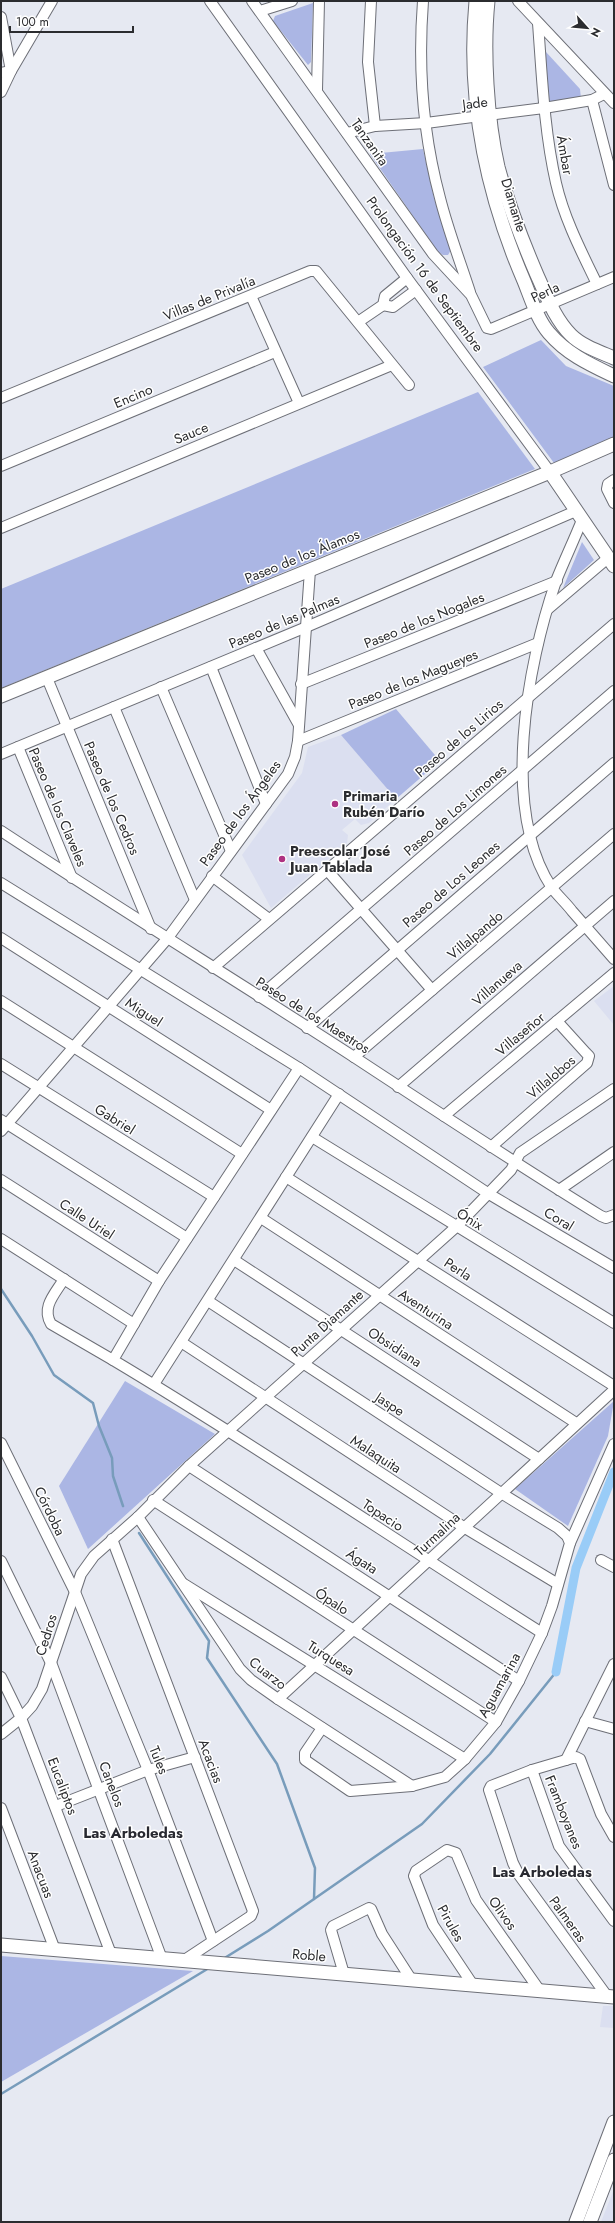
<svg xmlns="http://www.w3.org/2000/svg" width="615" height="2223" font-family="Jost,sans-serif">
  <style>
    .built { fill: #dbdff0 }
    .green { fill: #abb6e4 }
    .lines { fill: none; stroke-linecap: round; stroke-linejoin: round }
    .stream { stroke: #789cbb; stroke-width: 2.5 }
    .canal { stroke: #99ccf7; stroke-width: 9 }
    .street-casing { stroke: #6d6f77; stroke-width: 12 }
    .secondary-casing { stroke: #6d6f77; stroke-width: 15 }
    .street { stroke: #fff; stroke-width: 10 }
    .secondary { stroke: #fff; stroke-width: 13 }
    .poi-dot { fill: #ae3181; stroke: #fff; stroke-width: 1.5 }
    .labels { text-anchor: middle; stroke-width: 3; stroke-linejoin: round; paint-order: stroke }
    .street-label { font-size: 14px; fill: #2b2c2f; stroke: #fff }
    .poi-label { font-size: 14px; font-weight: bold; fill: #2b2c2f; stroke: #fff; text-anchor: start }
    .neighbourhood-label { font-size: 15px; font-weight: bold; fill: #282930; stroke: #fff }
  </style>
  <rect width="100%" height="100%" fill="#e6e9f2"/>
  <g class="built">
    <path d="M341,735L396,799L369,823L361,825L355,819L342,830L348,835L347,843L271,908L242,855L302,773L308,747Z"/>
    <path d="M614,986V1025L594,1001Z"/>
    <path d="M603,2006H614V2028L600,2027Z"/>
    <path d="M614,2189V2222H601Z"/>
  </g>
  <g class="green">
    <path d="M313,3L311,62L308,65L273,21L275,16Z"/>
    <path d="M546,52L580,89L581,99L552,103L547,101L543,55Z"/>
    <path d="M423,149L434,198L451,250L448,255H443L438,252L370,154Z"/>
    <path d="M541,340L566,366L614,386V437L554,463L483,367Z"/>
    <path d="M478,392L535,469L1,688V589Z"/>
    <path d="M582,542L594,560L563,588Z"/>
    <path d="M396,709L440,761L396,799L341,735Z"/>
    <path d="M125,1381L215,1434L88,1549L59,1486Z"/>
    <path d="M614,1401L608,1436L568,1526L515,1489Z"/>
    <path d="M1,1956L193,1971L1,2082Z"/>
  </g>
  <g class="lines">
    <g class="stream">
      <path d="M1,1289L32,1336L54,1375L93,1403L99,1426L112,1458L113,1476L123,1506"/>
      <path d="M139,1533L209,1641L207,1658L277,1764L315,1868L314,1899"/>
      <path d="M223,1959L268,1931L422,1824L490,1754L556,1672"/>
      <path d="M1,2094L209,1968"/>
    </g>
    <path class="canal" d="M556,1672L576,1568L614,1472"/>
    <g class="street-casing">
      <g id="street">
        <path d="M210,1L407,278L550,472"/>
        <path d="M252,1L433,254L471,295L487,328L491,329L614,277"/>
        <path d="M371,1L368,62L375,126"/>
        <path d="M423,1C418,67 423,135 440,198C448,230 460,261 470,292"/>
        <path d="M518,1L614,103"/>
        <path d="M260,11L292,1"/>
        <path d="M1,17L11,71L1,73"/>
        <path d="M538,23C542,76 544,130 556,183C564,218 581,251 597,284"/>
        <path d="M317,90L319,1"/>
        <path d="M1,92L11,71L52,1"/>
        <path d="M592,100L614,185"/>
        <path d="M347,133L375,126L426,123L544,108L592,100L604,94"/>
        <path d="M251,296L299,403"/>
        <path d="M383,305L393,307L416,290"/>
        <path d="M358,322L383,305L385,296L407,278"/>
        <path d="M1,398L310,271H316L409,385"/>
        <path d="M1,466L275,352"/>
        <path d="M614,480L608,484L607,489L614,503"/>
        <path d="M582,520C574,540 564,561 556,581C527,665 500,810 552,888C558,896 566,903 572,911C586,927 600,943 614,959"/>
        <path d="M1,528L392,365"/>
        <path d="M548,609L608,558"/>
        <path d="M256,648L299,725"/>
        <path d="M211,667L266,804"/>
        <path d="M47,678L151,929"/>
        <path d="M301,684L557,581"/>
        <path d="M161,687L231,851"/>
        <path d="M114,707L195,900"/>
        <path d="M298,741L538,643"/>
        <path d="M18,747L72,878"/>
        <path d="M1,754L304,628L576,511"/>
        <path d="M1,831C118,908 237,981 354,1057C436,1111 518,1165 601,1216L606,1218L614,1215"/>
        <path d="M327,870L432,990"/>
        <path d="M212,876L269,919"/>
        <path d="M1,883L299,1068L489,1194L614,1268"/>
        <path d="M1,938L271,1110"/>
        <path d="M213,968L614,624"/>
        <path d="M259,997L614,691"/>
        <path d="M1,1001L242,1154"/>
        <path d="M307,1028L614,763"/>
        <path d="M354,1057L614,834"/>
        <path d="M1,1064L214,1197"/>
        <path d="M398,1087L614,901"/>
        <path d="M444,1116L614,973"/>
        <path d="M1,1120L187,1238"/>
        <path d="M1,1131L167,939L288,774L295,757L298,741L310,570"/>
        <path d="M312,1137L614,1323"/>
        <path d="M491,1147L587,1063L589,1056L586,1053L557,1021"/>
        <path d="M286,1177L614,1386"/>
        <path d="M1,1180L159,1281"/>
        <path d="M559,1190L614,1152"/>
        <path d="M261,1218L576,1423"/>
        <path d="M1,1239L134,1324L113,1360C259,1447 399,1543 542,1633"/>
        <path d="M234,1260L539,1459"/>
        <path d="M64,1279C55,1294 41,1307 51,1324L113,1360"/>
        <path d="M208,1301L501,1493L558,1528L567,1536L570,1543L552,1606L542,1633L519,1681L496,1722L465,1759L445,1777L412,1786L350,1791L305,1760V1753L322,1728"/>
        <path d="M134,1324L159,1281L299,1068"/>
        <path d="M181,1342L465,1528L558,1584"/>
        <path d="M154,1384L339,1094"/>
        <path d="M1,1443L75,1592L148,1770L213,1941"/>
        <path d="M189,1466L519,1681"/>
        <path d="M153,1500L496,1722"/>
        <path d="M138,1517L240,1669L251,1680L278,1699L412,1786"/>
        <path d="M112,1539L253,1911L251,1916L183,1961"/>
        <path d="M570,1543L614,1444"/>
        <path d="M601,1560L614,1567"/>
        <path d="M1,1561L52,1665L162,1959"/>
        <path d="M184,1584L465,1759"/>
        <path d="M1,1677L21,1718L111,1954"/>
        <path d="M278,1699L614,1390"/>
        <path d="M585,1721L614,1729"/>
        <path d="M1,1734L21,1718L32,1706L42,1689L75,1592L81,1574L94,1556L138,1517L189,1466L456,1227L511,1170L520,1153L614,1089"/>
        <path d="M566,1760L614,1664"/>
        <path d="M532,1770L559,1846L614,1921"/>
        <path d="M56,1806L148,1770L195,1757"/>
        <path d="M1,1808L55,1950"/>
        <path d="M344,1974L331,1930L333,1926L369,1908L371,1909L382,1934L411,1979"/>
        <path d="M473,1985L433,1925L414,1876L416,1871L447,1850L456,1853L476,1900L540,1991"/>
        <path d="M607,1996L519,1875L513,1863L489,1790L491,1786L532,1770L576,1757L580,1759L601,1814L614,1837"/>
      </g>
    </g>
    <g class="secondary-casing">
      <g id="secondary">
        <path d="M476,1C467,97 486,193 524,281C531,298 537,319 549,333C567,354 589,364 614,376"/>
        <path d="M488,1C483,50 487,119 498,167C508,204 522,240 537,275C547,297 555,319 571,335C582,346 600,352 614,358"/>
        <path d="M550,472L614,566"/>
        <path d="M1,696L550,472L614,444"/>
        <path d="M1,1945L614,1997"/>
        <path d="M576,2222L614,2122"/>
        <path d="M590,2222L614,2160"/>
      </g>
    </g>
    <use href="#street" class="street"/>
    <use href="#secondary" class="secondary"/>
  </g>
  <g class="poi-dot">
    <circle cx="335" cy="804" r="4"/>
    <circle cx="282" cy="859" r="4"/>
  </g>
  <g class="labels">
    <g class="street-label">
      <text transform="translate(475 103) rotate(-7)" y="5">Jade</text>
      <text transform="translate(370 142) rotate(55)" y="5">Tanzanita</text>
      <text transform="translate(565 155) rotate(80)" y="5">Ámbar</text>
      <text transform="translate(514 205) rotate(73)" y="5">Diamante</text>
      <text transform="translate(425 274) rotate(54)" y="5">Prolongación 16 de Septiembre</text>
      <text transform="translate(545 292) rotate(-25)" y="5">Perla</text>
      <text transform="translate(209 298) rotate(-22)" y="5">Villas de Privalía</text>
      <text transform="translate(133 396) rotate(-23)" y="5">Encino</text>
      <text transform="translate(191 433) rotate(-23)" y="5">Sauce</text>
      <text transform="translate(302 556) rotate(-22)" y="5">Paseo de los Álamos</text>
      <text transform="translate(424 620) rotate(-22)" y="5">Paseo de los Nogales</text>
      <text transform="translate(284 621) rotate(-23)" y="5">Paseo de las Palmas</text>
      <text transform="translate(413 679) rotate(-22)" y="5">Paseo de los Magueyes</text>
      <text transform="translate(459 738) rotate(-41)" y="5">Paseo de los Lirios</text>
      <text transform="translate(112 798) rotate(67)" y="5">Paseo de los Cedros</text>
      <text transform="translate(58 807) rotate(67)" y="5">Paseo de los Claveles</text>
      <text transform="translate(455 810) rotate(-41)" y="5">Paseo de Los Limones</text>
      <text transform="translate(240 813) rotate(-54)" y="5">Paseo de los Ángeles</text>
      <text transform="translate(451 884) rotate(-41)" y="5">Paseo de Los Leones</text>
      <text transform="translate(475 935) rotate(-40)" y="5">Villalpando</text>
      <text transform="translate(497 983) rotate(-41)" y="5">Villanueva</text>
      <text transform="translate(144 1012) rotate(33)" y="5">Miguel</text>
      <text transform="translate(313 1015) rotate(32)" y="5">Paseo de los Maestros</text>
      <text transform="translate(520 1034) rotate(-40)" y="5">Villaseñor</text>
      <text transform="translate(551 1077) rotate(-41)" y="5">Villalobos</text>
      <text transform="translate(115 1119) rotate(32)" y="5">Gabriel</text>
      <text transform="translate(87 1219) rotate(33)" y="5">Calle Uriel</text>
      <text transform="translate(470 1219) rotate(32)" y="5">Ónix</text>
      <text transform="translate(559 1219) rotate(31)" y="5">Coral</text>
      <text transform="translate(458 1269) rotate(33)" y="5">Perla</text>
      <text transform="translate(426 1309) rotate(33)" y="5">Aventurina</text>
      <text transform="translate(327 1323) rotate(-42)" y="5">Punta Diamante</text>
      <text transform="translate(395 1347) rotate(33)" y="5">Obsidiana</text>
      <text transform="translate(390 1404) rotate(33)" y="5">Jaspe</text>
      <text transform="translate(376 1454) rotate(33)" y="5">Malaquita</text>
      <text transform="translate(50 1511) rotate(64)" y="5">Córdoba</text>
      <text transform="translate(383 1515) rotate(33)" y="5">Topacio</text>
      <text transform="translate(437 1534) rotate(-43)" y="5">Turmalina</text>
      <text transform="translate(362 1561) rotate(33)" y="5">Ágata</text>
      <text transform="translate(332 1601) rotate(33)" y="5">Ópalo</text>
      <text transform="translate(46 1635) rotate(-73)" y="5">Cedros</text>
      <text transform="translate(331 1658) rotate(32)" y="5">Turquesa</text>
      <text transform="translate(268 1673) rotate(38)" y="5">Cuarzo</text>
      <text transform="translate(499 1685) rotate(-61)" y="5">Aguamarina</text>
      <text transform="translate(159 1760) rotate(68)" y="5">Tules</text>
      <text transform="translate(211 1761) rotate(69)" y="5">Acacias</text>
      <text transform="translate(112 1784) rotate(69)" y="5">Canelos</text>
      <text transform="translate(63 1786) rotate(69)" y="5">Eucaliptos</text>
      <text transform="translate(564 1812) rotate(68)" y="5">Framboyanes</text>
      <text transform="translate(41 1874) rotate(69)" y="5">Anacuas</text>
      <text transform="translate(503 1913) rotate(54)" y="5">Olivos</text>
      <text transform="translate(568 1919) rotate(54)" y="5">Palmeras</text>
      <text transform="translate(451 1923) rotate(61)" y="5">Pirules</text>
      <text transform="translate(309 1955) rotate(5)" y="5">Roble</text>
    </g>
    <g class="poi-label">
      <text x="343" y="801">Primaria<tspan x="343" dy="16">Rubén Darío</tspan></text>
      <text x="290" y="856">Preescolar José<tspan x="290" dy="16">Juan Tablada</tspan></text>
    </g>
    <g class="neighbourhood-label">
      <text x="133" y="1838">Las Arboledas</text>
      <text x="542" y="1877">Las Arboledas</text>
    </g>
  </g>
  <rect width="615" height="2223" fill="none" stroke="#2b2c2f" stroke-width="4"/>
  <g transform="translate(587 28) rotate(117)" stroke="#ffffff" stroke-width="3" paint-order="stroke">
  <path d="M0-3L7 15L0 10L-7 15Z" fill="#2b2c2f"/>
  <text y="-6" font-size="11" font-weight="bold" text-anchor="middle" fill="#2b2c2f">N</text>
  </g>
  <path d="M10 26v6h123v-6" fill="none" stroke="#2b2c2f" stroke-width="2"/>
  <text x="16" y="26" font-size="12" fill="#2b2c2f" stroke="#ffffff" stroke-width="3" paint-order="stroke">100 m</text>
</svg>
